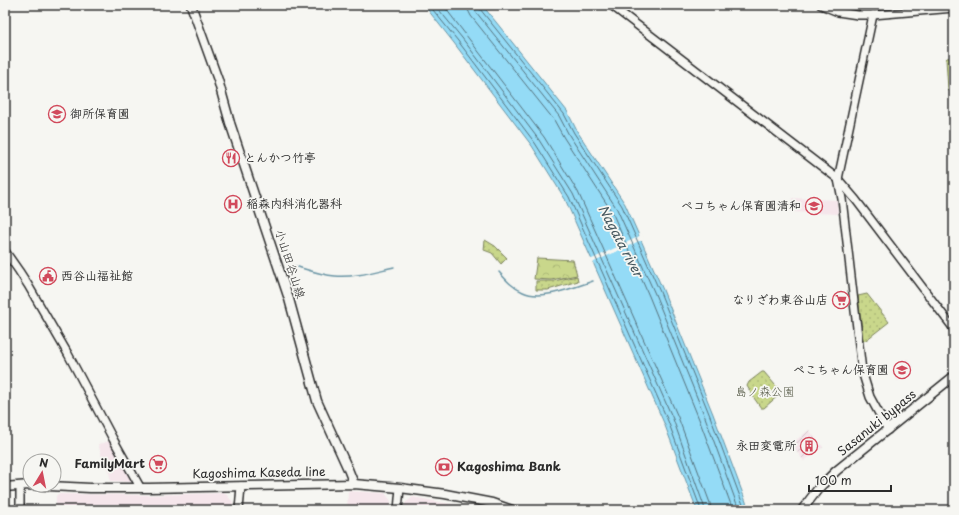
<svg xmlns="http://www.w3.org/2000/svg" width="959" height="515" font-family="'Playpen Sans','Klee One',sans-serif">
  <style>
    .built { fill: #f5e6eb }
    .industrial { fill: url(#industrial-furrows) }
    .forest { fill: url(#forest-crowns); stroke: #7a815b }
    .park { fill: url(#park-dots); stroke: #7a815b }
    .water { fill: #94dbf6; stroke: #6a95a5 }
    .pier { fill: #f6f6f2 }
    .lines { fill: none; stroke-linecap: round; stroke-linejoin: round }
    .shore { stroke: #55717c; stroke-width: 1 }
    .stream { stroke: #6a95a5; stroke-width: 1.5 }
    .minor-casing { stroke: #2b2b2b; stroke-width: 10 }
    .major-casing { stroke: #2b2b2b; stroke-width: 11 }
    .minor { stroke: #f6f6f2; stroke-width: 7 }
    .major { stroke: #f6f6f2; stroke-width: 8 }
    .labels { text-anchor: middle; stroke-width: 3.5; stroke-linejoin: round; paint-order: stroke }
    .poi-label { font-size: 12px; font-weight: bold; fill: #2b2b2b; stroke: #f6f6f2; text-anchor: start }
    .street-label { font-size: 12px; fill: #2b2b2b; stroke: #f6f6f2 }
    .park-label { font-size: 12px; fill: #525643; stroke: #f6f6f2 }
    .water-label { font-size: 13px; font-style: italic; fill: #45575e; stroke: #f6f6f2 }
  </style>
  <defs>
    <pattern id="industrial-furrows" width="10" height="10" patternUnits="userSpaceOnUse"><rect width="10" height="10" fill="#f5e6eb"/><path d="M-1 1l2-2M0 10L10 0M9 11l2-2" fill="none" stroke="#d2c5ca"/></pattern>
    <pattern id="forest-crowns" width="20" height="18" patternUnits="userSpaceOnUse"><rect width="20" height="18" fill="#c9d78b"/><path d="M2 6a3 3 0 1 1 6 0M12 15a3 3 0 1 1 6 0" fill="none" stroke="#adb978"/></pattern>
    <pattern id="park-dots" width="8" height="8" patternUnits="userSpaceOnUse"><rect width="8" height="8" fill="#c9d78b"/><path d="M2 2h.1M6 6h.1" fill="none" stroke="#adb978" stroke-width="1.8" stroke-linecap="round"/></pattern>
  </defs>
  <rect width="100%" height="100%" fill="#f6f6f2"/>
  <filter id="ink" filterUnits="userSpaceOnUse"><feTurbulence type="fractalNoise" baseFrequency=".025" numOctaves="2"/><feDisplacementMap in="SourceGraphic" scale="8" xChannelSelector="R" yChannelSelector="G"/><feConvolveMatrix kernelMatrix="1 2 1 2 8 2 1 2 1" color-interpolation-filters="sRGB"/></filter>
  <g filter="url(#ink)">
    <g class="built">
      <path d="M792,198L837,200L838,214L791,212Z"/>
      <path d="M907,359L914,367L898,381L891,372Z"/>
      <path d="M110,441L133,482L111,481L105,457H102L98,444Z"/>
      <path d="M348,491L385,493L391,501L390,510H347Z"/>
      <path d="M225,493L233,502L232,510H56V496L58,494L146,495Z"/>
      <path d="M413,497L482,510H405V503Z"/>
    </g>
    <path class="industrial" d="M809,430L823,447L804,461L791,444Z"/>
    <path class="forest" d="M537,258L573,260L577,275L551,280L534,279Z"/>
    <g class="park">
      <path d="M954,57V91H950L948,90L946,59L947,58Z"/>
      <path d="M485,240L495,246L507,258L501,264L492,253L484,250Z"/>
      <path d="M577,276L578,281L548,290H536V281H554Z"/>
      <path d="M867,294L889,322L866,340L863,341L858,296Z"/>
      <path d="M762,372H764L781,392L780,394L764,408H761L754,398L747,386L749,382Z"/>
    </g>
    <path class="water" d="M424,5H482L496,22L567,111L577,131L625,204L663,290L713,414L749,510H697L664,423L565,199L532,146L454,43Z"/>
    <path class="pier" d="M641,234L644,241H639L594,262L593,265L590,258L592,259L638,237Z"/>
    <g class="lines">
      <g class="shore">
        <path d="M429,5L458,41L535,143L569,197L668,421L700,507V510"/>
        <path d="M435,5L462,38L539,140L573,194L673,419L704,506L705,510"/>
        <path d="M443,5L544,137L578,192L678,417L710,503L711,510"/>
        <path d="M468,5V10L471,16L554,120L564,138L612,212L649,296L699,419L733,510"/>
        <path d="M474,5V9L476,12L559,116L569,135L617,209L655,294L705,417L739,510"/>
        <path d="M479,5L480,9L564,114L574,133L622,206L660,292L710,416L745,510"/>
      </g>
      <g class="stream">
        <path d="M295,266C308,270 322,275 335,276C354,278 376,271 394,267"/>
        <path d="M499,272C506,280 513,288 523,292C541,301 575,287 593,281"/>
      </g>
      <g class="minor-casing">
        <g id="minor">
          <path d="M611,5L838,179L856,200L954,329"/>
          <path d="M821,5L838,12L858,15H873L954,8"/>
          <path d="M873,15L838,179L842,199L862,371L870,397L888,430"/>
          <path d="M5,251L19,271L28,285L68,354L113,439L140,487"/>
          <path d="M20,510V486"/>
          <path d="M239,510L241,486"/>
          <path d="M398,510L400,488"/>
        </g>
      </g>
      <g class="major-casing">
        <g id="major">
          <path d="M191,5L218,80L230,123L289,299L317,401L348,469L354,484"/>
          <path d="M5,487L29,485L90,488H149L354,484L400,488L445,494L492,503L512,510"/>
          <path d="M802,510L818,489L836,471L954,376"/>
        </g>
      </g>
      <use href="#minor" class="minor"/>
      <use href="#major" class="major"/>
    </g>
  </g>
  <defs>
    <g id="school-ring" transform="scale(0.9)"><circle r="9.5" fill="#f6f6f2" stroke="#d1495b" stroke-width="1.5"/><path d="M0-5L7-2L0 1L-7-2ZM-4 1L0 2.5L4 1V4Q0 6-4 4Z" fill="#d1495b"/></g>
    <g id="restaurant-ring" transform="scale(0.9)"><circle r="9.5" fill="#f6f6f2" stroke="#d1495b" stroke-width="1.5"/><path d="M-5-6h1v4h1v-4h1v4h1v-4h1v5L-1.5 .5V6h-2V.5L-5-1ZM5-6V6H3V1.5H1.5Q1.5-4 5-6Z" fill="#d1495b"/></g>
    <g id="hospital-ring" transform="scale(0.9)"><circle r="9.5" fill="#f6f6f2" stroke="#d1495b" stroke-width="1.5"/><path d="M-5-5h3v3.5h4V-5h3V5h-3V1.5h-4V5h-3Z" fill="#d1495b"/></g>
    <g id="civic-ring" transform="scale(0.9)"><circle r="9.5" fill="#f6f6f2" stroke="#d1495b" stroke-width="1.5"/><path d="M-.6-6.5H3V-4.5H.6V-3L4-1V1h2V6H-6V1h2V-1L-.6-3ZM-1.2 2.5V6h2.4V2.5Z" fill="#d1495b"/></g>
    <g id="supermarket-ring" transform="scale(0.9)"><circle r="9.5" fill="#f6f6f2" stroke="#d1495b" stroke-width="1.5"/><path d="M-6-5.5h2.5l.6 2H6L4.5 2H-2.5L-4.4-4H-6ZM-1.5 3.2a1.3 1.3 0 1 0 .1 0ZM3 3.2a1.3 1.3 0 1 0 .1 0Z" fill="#d1495b"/></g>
    <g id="building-ring" transform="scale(0.9)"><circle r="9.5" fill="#f6f6f2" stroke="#d1495b" stroke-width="1.5"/><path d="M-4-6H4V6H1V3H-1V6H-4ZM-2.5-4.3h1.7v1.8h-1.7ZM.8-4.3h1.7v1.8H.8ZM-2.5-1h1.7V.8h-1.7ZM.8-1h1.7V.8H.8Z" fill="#d1495b"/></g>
    <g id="bank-ring" transform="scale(0.9)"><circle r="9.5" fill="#f6f6f2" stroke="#d1495b" stroke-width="1.5"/><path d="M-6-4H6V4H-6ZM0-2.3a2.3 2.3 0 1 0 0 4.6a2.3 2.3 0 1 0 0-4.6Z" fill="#d1495b"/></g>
  </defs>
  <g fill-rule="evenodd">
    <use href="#school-ring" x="57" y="114"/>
    <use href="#restaurant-ring" x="231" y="158"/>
    <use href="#hospital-ring" x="233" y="204"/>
    <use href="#school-ring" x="814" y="206"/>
    <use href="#civic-ring" x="48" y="276"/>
    <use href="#supermarket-ring" x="841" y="300"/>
    <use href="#school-ring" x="902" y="370"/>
    <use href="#building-ring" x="809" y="446"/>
    <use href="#supermarket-ring" x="158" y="464"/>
    <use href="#bank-ring" x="444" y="467"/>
  </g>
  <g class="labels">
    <g class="poi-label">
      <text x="70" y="118">御所保育園</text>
      <text x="244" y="162">とんかつ竹亭</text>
      <text x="246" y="208">稲森内科消化器科</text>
      <text x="801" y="210" text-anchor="end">ペコちゃん保育園清和</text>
      <text x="61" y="280">西谷山福祉館</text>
      <text x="828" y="304" text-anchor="end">なりざわ東谷山店</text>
      <text x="889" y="374" text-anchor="end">ぺこちゃん保育園</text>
      <text x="796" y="450" text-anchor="end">永田変電所</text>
      <text x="145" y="468" text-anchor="end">FamilyMart</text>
      <text x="457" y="471">Kagoshima Bank</text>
    </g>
    <g class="street-label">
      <text transform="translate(290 264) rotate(72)" y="4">小山田谷山線</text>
      <text transform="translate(877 423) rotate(-39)" y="4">Sasanuki bypass</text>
      <text transform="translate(259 473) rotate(-1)" y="4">Kagoshima Kaseda line</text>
    </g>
    <g class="park-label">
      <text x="765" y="396">島ノ森公園</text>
    </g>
    <g class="water-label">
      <text transform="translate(621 241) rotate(62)" y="5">Nagata river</text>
    </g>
  </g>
  <rect width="959" height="515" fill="none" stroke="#f6f6f2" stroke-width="20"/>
  <rect x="10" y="10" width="939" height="495" fill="none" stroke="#2b2b2b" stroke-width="1.5" filter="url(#ink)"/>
  <g transform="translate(42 473) rotate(10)"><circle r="19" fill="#f6f6f2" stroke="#a5a5a2"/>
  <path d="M0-3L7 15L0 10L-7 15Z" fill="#d1495b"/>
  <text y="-6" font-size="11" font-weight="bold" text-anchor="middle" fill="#2b2b2b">N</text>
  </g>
  <path d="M809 485v6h82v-6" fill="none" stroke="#2b2b2b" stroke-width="2"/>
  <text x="815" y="485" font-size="12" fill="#2b2b2b" stroke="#f6f6f2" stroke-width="3" paint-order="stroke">100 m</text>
</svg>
